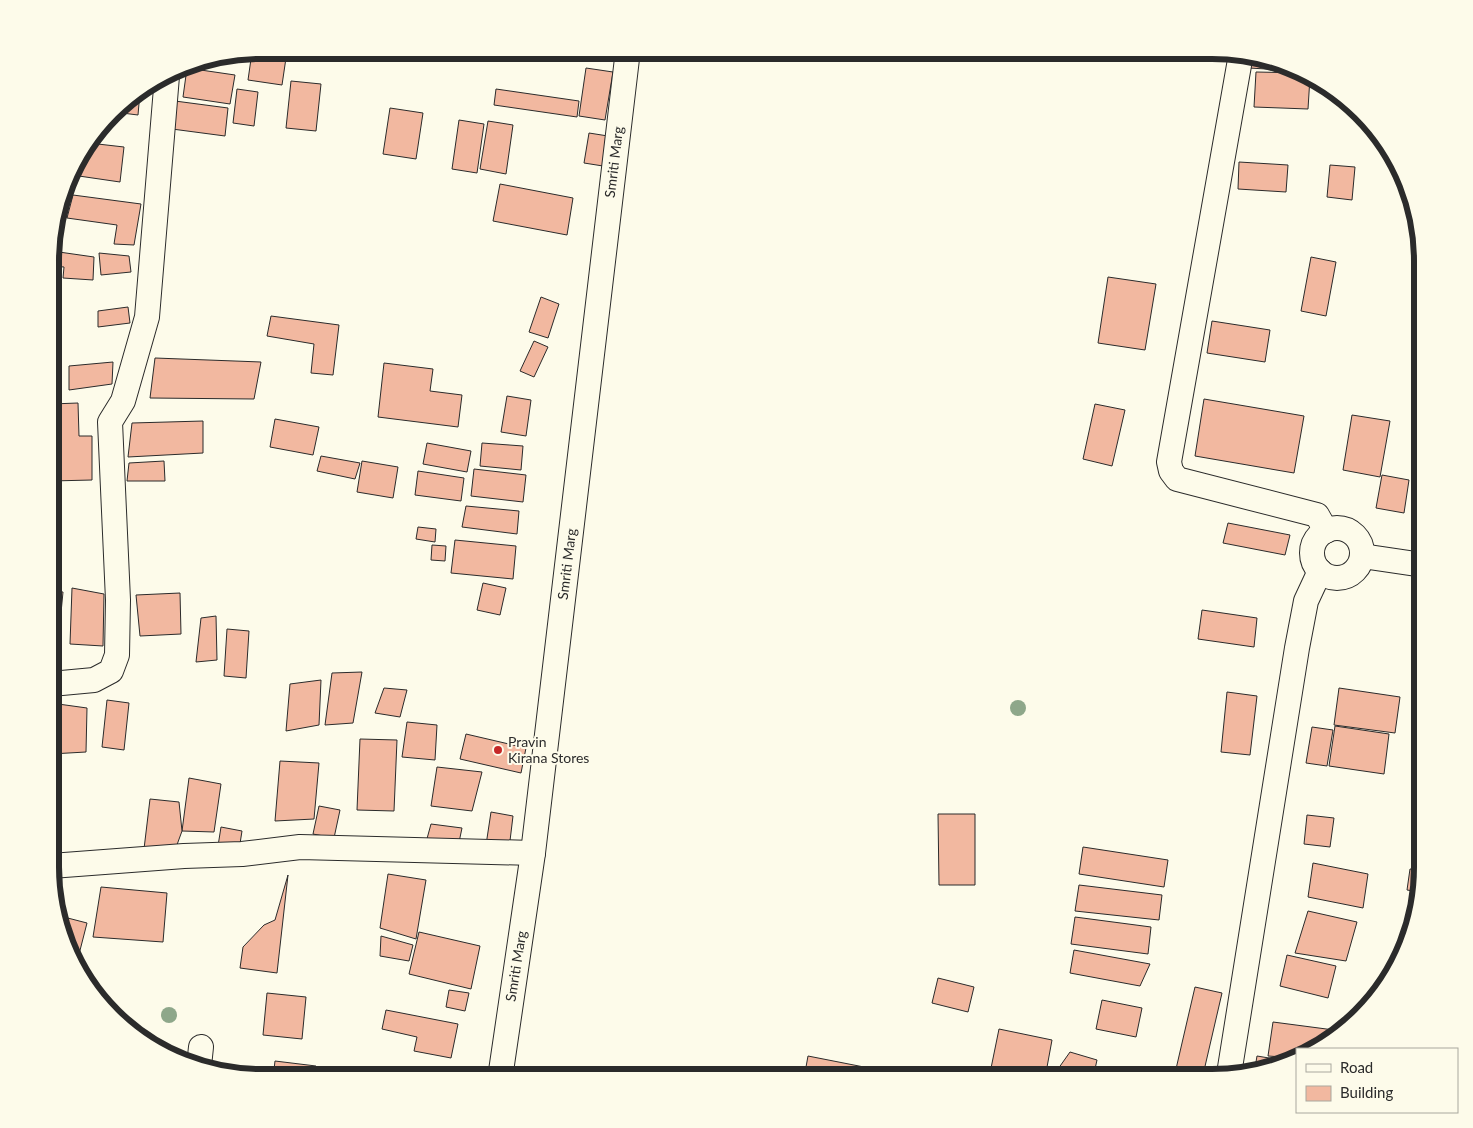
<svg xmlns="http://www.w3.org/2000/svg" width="1473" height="1128" font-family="Lato,sans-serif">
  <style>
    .building { fill: #f2b8a0; stroke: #2b2b2b }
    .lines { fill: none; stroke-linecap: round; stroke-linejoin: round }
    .street-casing { stroke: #2b2b2b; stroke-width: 26 }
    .street { stroke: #fdfbea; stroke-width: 24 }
    .tree { fill: #8ea78a }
    .poi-dot { fill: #c62828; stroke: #fdfbea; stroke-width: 2 }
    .labels { text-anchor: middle; stroke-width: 4; stroke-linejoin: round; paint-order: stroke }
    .street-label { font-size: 14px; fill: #2b2b2b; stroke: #fdfbea }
    .poi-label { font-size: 14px; fill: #2b2b2b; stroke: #fdfbea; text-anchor: start }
    .rim { fill: none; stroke: #2b2b2b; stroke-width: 6 }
  </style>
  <rect width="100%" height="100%" fill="#fdfbea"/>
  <g class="building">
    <path d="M592,50H613L612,59L591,55Z"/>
    <path d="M252,52L286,58L282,85L248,80Z"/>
    <path d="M1250,56L1293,66L1300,71L1249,68Z"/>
    <path d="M187,68L235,75L230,104L183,97Z"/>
    <path d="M586,68L613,72L605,120L579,116Z"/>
    <path d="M1256,72L1304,73L1310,77L1308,109L1254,107Z"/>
    <path d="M291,81L321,84L316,131L286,128Z"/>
    <path d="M237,89L258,92L254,126L233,123Z"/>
    <path d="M496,89L579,101L577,117L494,105Z"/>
    <path d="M140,92L138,115L114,112L122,102Z"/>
    <path d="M175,101L228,108L225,136L172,129Z"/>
    <path d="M390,108L423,113L416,159L383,154Z"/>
    <path d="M459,120L484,124L477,173L452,169Z"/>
    <path d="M488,121L513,125L506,174L480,169Z"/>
    <path d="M589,133L608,136L603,166L584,163Z"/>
    <path d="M89,143L124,147L120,182L72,175L78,156Z"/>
    <path d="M1239,162L1288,165L1286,192L1238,189Z"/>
    <path d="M1330,165L1355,167L1352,200L1327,197Z"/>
    <path d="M500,184L573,198L567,235L493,221Z"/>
    <path d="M73,195L141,204L134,245L114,244L117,225L67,218Z"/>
    <path d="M52,251L94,257L93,280L63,278L64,267L52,266Z"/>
    <path d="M99,253L129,256L131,272L101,275Z"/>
    <path d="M1311,257L1336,262L1326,316L1301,311Z"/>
    <path d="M1108,277L1156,284L1145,350L1098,343Z"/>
    <path d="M541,297L559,304L548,338L529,332Z"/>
    <path d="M128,307L130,323L98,327V311Z"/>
    <path d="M271,316L339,325L333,375L311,373L314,344L267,336Z"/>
    <path d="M1212,321L1270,330L1265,362L1207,353Z"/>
    <path d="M534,341L548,347L534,377L520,371Z"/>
    <path d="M155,358L261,362L254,399L150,398Z"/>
    <path d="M113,362L112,384L69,390V366Z"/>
    <path d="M384,363L433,369L430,391L462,395L458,427L378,417Z"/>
    <path d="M507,396L531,400L526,436L501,432Z"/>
    <path d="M1204,399L1304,416L1294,473L1195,456Z"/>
    <path d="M78,403L79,436H92V480L51,481V404Z"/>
    <path d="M1095,404L1125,410L1112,466L1083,459Z"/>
    <path d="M1352,415L1390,421L1380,477L1343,470Z"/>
    <path d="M275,419L319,427L313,455L270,447Z"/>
    <path d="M203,421V453L128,457L132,423Z"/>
    <path d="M427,443L471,451L467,472L423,464Z"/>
    <path d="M482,443L523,446L521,470L480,466Z"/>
    <path d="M321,456L360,463L355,479L317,471Z"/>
    <path d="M164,461L165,481H127L129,463Z"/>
    <path d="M362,461L398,467L393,498L357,492Z"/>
    <path d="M474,469L526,475L523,502L471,496Z"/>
    <path d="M418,471L464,478L461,501L415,495Z"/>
    <path d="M1423,474V510L1417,509Z"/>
    <path d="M1382,475L1409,480L1404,513L1376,508Z"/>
    <path d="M466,506L519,511L517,534L462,527Z"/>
    <path d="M1228,523L1290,535L1285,555L1223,543Z"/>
    <path d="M418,527L436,529L435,542L416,539Z"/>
    <path d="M455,540L516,546L513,579L451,573Z"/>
    <path d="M432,545L446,546L445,561L431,560Z"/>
    <path d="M483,583L506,588L500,615L477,610Z"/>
    <path d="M72,588L104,594L103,646L70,644Z"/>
    <path d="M51,591L63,592L58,644L51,643Z"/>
    <path d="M180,593L181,634L140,636L136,595Z"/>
    <path d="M1202,610L1257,618L1254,647L1198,639Z"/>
    <path d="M216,616L217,660L196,662L201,618Z"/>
    <path d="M227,629L249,631L246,678L224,676Z"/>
    <path d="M362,672L353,723L325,725L332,673Z"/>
    <path d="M321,680L319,725L286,731L290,684Z"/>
    <path d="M384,688L407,690L400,717L375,713Z"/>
    <path d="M1339,688L1400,697L1395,733L1334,725Z"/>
    <path d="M1227,692L1257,696L1250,755L1221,752Z"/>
    <path d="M107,700L129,703L124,750L102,747Z"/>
    <path d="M51,703L87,708L86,752L51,754Z"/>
    <path d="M407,722L437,725L435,760L402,757Z"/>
    <path d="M1335,726L1389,734L1384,774L1329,766Z"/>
    <path d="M1312,727L1333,730L1327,766L1306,763Z"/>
    <path d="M466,734L526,748L521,773L460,759Z"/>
    <path d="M360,739L397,740L394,811L357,810Z"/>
    <path d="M280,761L319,763L314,819L275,821Z"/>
    <path d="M437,767L482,772L472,811L431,806Z"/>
    <path d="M189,778L221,784L214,832L182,831Z"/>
    <path d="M150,799L179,802L182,831L174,853L144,849Z"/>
    <path d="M319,806L340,810L334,838L313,834Z"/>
    <path d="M491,812L513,816L509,849L486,845Z"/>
    <path d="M938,814H975V885H939Z"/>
    <path d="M1307,815L1334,818L1330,847L1304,844Z"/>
    <path d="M431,824L462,828L458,847L425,846Z"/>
    <path d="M221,827L242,831L239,850L218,846Z"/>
    <path d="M1083,847L1168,860L1164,887L1079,874Z"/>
    <path d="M1313,863L1368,874L1363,908L1308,897Z"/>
    <path d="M1410,869L1423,870L1420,892L1407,890Z"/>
    <path d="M388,874L426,880L416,939L380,928Z"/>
    <path d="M288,875L277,973L240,968L243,947L264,925L275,920Z"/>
    <path d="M1079,885L1162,895L1159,920L1075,911Z"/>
    <path d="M101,887L167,893L163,942L93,937Z"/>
    <path d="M1308,911L1357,922L1346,961L1295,953Z"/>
    <path d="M60,916L87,923L76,966L72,961Z"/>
    <path d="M1075,917L1151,927L1148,954L1071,944Z"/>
    <path d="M419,932L480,946L471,989L409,974Z"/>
    <path d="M381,936L413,945L409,961L380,956Z"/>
    <path d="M1074,950L1150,964L1140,986L1070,973Z"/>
    <path d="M1287,955L1336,966L1328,998L1280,986Z"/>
    <path d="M938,978L974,987L968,1012L932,1003Z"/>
    <path d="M1195,987L1222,993L1203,1075L1176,1069Z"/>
    <path d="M449,990L469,993L465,1011L446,1007Z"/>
    <path d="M267,993L306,997L302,1039L263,1035Z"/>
    <path d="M1102,1000L1142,1008L1136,1037L1096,1029Z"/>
    <path d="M386,1010L458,1024L451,1058L414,1051L417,1037L382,1029Z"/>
    <path d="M1273,1022L1334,1030L1333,1035L1314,1049H1297V1058L1268,1056Z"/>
    <path d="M999,1029L1052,1040L1045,1078H989Z"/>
    <path d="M1070,1052L1097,1060L1093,1078H1057L1058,1069Z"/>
    <path d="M808,1056L869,1068L867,1078H804Z"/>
    <path d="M1257,1056L1287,1061L1255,1068Z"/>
    <path d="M275,1061L316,1066L314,1078H273Z"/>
    <path d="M209,1064L269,1076L268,1078H247L209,1069Z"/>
  </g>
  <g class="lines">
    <g class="street-casing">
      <g id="street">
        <path d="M1241,54L1169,462L1171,471L1177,479L1317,515L1326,531"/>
        <circle cx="1337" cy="553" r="25"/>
        <path d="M1362,556L1423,565"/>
        <path d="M51,684L94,680L111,671L117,655L118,600L110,422L123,401L147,317L167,76"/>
        <path d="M51,866L184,856L242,854L300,847L533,853"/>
        <path d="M199,1066L201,1047"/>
        <path d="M1229,1074L1297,648L1306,601L1320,571"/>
        <path d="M500,1078L533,853L628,50"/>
      </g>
    </g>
    <use href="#street" class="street"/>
  </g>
  <g class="tree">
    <circle cx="1018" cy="708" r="8"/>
    <circle cx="169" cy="1015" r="8"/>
  </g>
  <circle class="poi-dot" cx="498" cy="750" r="5"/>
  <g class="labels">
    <g class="street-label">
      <text transform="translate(614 162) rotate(-83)" y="5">Smriti Marg</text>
      <text transform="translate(567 564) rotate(-83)" y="5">Smriti Marg</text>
      <text transform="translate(516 966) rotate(-81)" y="5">Smriti Marg</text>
    </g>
    <g class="poi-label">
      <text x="508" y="747">Pravin<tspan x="508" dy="16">Kirana Stores</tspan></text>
    </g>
  </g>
  <path d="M0 0H1473V1128H0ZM261 59H1212A202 202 0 0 1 1414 261V867A202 202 0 0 1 1212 1069H261A202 202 0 0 1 59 867V261A202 202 0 0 1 261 59Z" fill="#fdfbea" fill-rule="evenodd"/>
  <path class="rim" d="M261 59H1212A202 202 0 0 1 1414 261V867A202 202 0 0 1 1212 1069H261A202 202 0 0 1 59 867V261A202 202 0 0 1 261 59Z"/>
  <rect x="1296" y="1048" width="162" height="65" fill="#fdfbea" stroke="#a9a89e"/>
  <rect x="1306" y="1064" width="25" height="8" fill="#fdfbea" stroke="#a9a89e"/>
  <text x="1340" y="1073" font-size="15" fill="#2b2b2b">Road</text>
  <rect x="1306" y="1086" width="25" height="15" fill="#f2b8a0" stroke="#a9a89e"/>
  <text x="1340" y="1098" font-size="15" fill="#2b2b2b">Building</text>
</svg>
